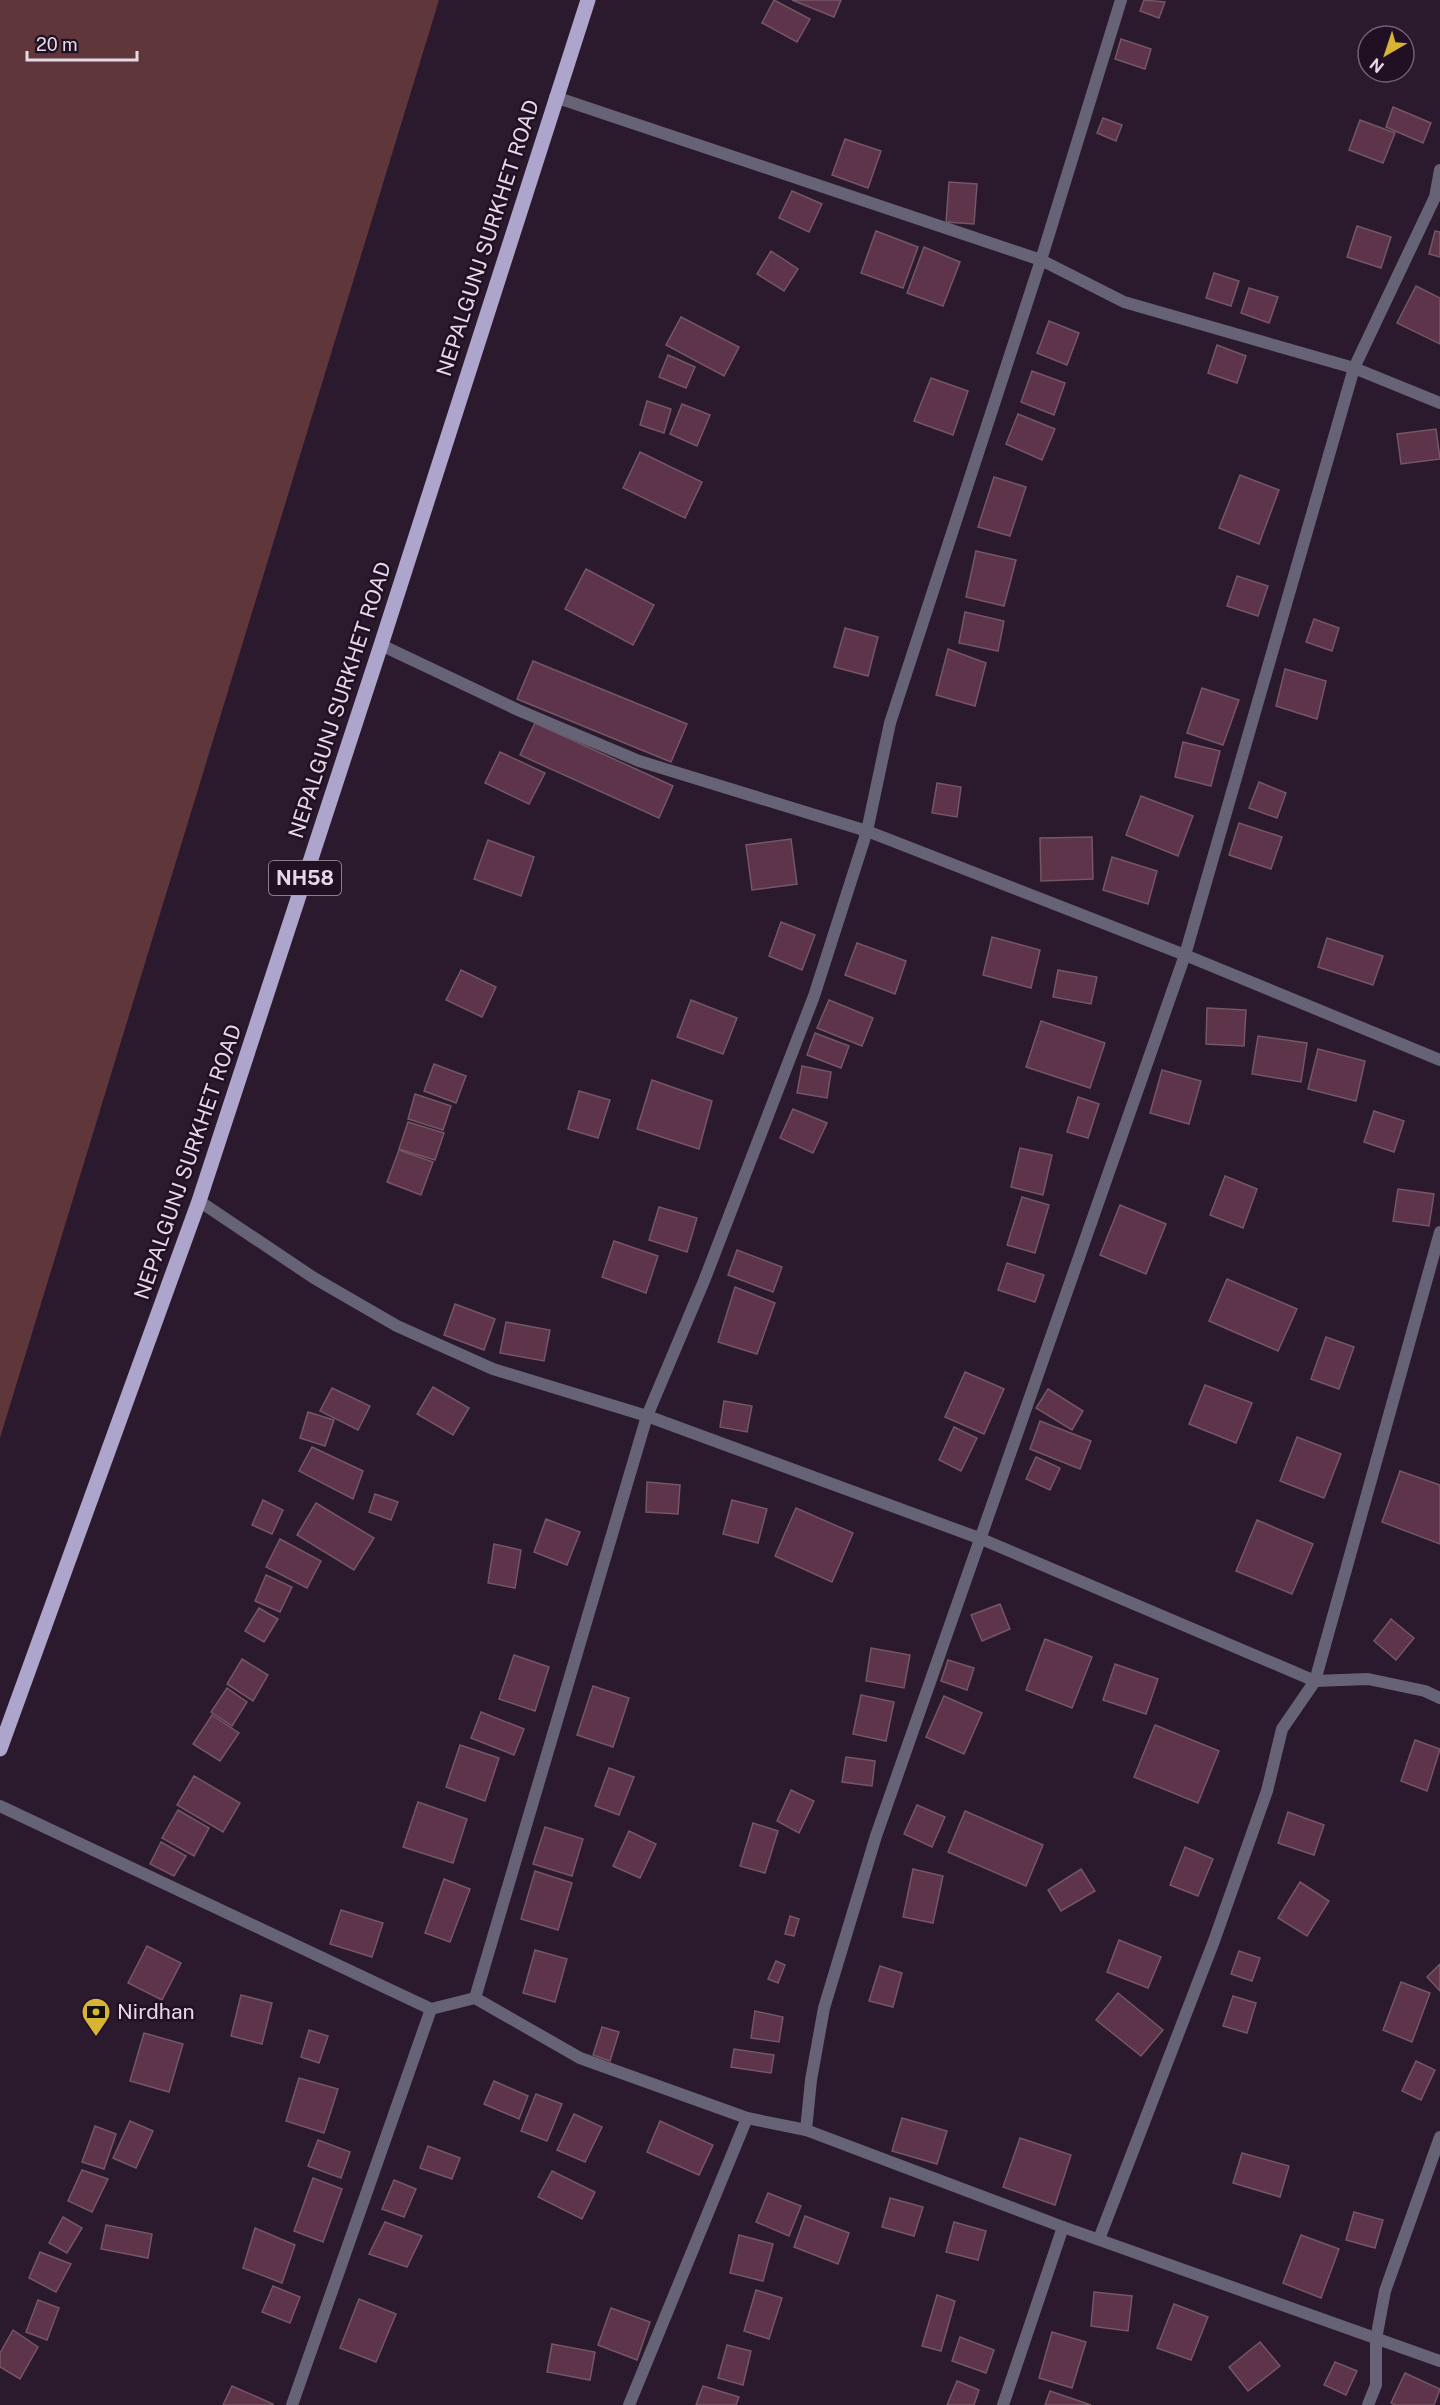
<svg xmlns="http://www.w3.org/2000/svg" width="1440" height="2405" font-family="'Public Sans',sans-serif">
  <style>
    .green { fill: #5f373a }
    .building { fill: #5e344a; stroke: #745665; stroke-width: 1.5 }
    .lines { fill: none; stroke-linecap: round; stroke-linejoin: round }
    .minor { stroke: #676376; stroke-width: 12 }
    .primary { stroke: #aea5cd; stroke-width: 15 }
    .labels { text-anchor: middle; stroke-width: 5; stroke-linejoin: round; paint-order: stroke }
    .shield { fill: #211024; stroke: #aa9dac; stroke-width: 1.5 }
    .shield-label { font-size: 20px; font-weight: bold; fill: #e5d9e7 }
    .street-label { font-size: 21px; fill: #e5d9e7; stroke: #211024 }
    .poi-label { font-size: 21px; fill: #e5d9e7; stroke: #211024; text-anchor: start }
  </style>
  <rect width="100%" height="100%" fill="#2b192e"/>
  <path class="green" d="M0,0H439L0,1438Z"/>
  <g class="building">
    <path d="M774,0L810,19L797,42L762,23Z"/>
    <path d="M792,0H841L834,17Z"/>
    <path d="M1144,0L1165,2L1159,18L1140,11Z"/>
    <path d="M1121,39L1151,49L1145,69L1115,59Z"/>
    <path d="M1393,107L1431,123L1423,143L1386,127Z"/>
    <path d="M1103,118L1122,125L1116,141L1097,133Z"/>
    <path d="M1360,120L1395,133L1383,163L1349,150Z"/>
    <path d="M845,139L881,151L868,188L832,175Z"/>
    <path d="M949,182L977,184L974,224L946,222Z"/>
    <path d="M792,191L822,204L809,232L779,218Z"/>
    <path d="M1357,226L1391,237L1381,268L1347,257Z"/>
    <path d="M876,231L918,247L903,288L861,273Z"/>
    <path d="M1435,231L1440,232V257L1429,254Z"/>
    <path d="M924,247L960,262L943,306L907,293Z"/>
    <path d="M771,251L798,269L784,291L757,274Z"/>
    <path d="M1214,273L1239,281L1231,306L1206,298Z"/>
    <path d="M1416,286L1440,298V344L1397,323Z"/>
    <path d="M1249,288L1278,297L1269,323L1241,313Z"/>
    <path d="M681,317L739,347L724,376L666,345Z"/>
    <path d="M1049,321L1079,333L1067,365L1037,353Z"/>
    <path d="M1217,345L1246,356L1237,383L1208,373Z"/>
    <path d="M668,355L695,367L686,388L659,377Z"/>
    <path d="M1032,371L1065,383L1054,415L1021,402Z"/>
    <path d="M931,378L968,391L953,435L914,421Z"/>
    <path d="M647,401L671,409L664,433L640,425Z"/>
    <path d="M682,404L710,415L697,446L670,434Z"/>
    <path d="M1018,414L1055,429L1042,460L1006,444Z"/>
    <path d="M1436,429L1440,459L1401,464L1397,434Z"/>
    <path d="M640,452L702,482L685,518L623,488Z"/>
    <path d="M1240,475L1279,490L1259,544L1219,528Z"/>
    <path d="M994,477L1026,487L1010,536L978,527Z"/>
    <path d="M976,551L1016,560L1004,606L966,597Z"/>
    <path d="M586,569L654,605L633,645L565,609Z"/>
    <path d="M1237,576L1268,586L1258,616L1227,606Z"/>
    <path d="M965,612L1004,621L998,651L959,643Z"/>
    <path d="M1314,619L1339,628L1332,651L1306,642Z"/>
    <path d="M845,628L878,637L868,676L834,667Z"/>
    <path d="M948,649L986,663L975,706L936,695Z"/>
    <path d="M533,661L687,724L671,762L517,699Z"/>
    <path d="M1285,669L1326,681L1317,719L1276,706Z"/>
    <path d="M1202,688L1239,700L1223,745L1187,733Z"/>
    <path d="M535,723L673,786L659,818L520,755Z"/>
    <path d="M1183,742L1220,751L1211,786L1175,777Z"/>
    <path d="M500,752L545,773L529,804L485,783Z"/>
    <path d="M1259,782L1286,793L1277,818L1249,808Z"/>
    <path d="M937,783L961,787L957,817L932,813Z"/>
    <path d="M1141,796L1193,816L1178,856L1126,835Z"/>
    <path d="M1239,823L1282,837L1271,869L1229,855Z"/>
    <path d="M1092,837L1093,879L1041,881L1040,838Z"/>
    <path d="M791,839L797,884L752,890L746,845Z"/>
    <path d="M488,840L534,857L521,896L474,879Z"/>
    <path d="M1112,857L1157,871L1148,904L1103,890Z"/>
    <path d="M781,922L815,935L802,970L769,956Z"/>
    <path d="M992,937L1040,950L1031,988L983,975Z"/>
    <path d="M1327,938L1383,956L1373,985L1318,967Z"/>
    <path d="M857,943L906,961L895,994L845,975Z"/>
    <path d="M461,970L496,987L482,1017L446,1000Z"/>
    <path d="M1058,970L1097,977L1091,1004L1053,997Z"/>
    <path d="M691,1000L737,1018L723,1054L677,1037Z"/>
    <path d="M829,1000L873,1018L862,1046L817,1028Z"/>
    <path d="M1207,1008L1246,1010L1244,1046L1206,1044Z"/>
    <path d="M1041,1021L1105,1043L1090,1088L1026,1067Z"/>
    <path d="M815,1033L849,1046L841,1068L807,1055Z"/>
    <path d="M1258,1036L1307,1043L1301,1082L1252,1074Z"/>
    <path d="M1318,1049L1365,1061L1356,1101L1308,1089Z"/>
    <path d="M434,1064L466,1076L456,1103L424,1091Z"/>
    <path d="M802,1066L831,1072L827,1098L797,1093Z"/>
    <path d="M1162,1070L1201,1081L1189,1124L1150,1113Z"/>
    <path d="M652,1080L712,1101L699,1149L637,1129Z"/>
    <path d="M579,1091L610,1100L598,1138L568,1129Z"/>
    <path d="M415,1094L451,1106L443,1130L408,1119Z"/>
    <path d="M1078,1097L1099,1104L1088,1138L1067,1132Z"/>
    <path d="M793,1109L827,1123L813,1153L780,1138Z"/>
    <path d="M1374,1111L1404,1121L1394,1152L1364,1142Z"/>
    <path d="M408,1122L444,1133L435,1160L399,1149Z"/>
    <path d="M1020,1148L1052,1155L1043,1195L1011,1187Z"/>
    <path d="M399,1150L433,1162L421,1195L387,1182Z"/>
    <path d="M1225,1176L1257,1189L1243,1228L1210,1215Z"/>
    <path d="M1398,1189L1434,1194L1429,1226L1393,1221Z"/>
    <path d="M1022,1197L1049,1205L1035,1253L1007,1245Z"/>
    <path d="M1120,1205L1166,1224L1146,1274L1100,1255Z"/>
    <path d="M659,1207L697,1218L687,1252L649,1240Z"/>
    <path d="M614,1241L658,1256L646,1293L602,1277Z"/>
    <path d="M737,1250L782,1267L773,1292L728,1275Z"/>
    <path d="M1007,1263L1044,1275L1035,1302L998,1290Z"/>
    <path d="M1227,1279L1297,1309L1278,1351L1209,1321Z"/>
    <path d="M735,1287L775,1303L757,1354L718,1342Z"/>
    <path d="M455,1304L495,1319L484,1350L444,1335Z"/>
    <path d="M506,1322L550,1330L544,1361L500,1353Z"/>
    <path d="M1326,1337L1354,1347L1339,1389L1311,1379Z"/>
    <path d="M965,1372L1004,1389L984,1434L945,1417Z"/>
    <path d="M1205,1385L1252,1403L1236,1443L1189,1424Z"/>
    <path d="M433,1387L469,1408L453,1435L417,1414Z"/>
    <path d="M332,1388L370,1406L358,1430L320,1411Z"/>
    <path d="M1048,1389L1083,1411L1072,1430L1036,1408Z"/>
    <path d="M724,1401L752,1406L747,1432L720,1427Z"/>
    <path d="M308,1412L334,1420L325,1446L300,1438Z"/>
    <path d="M1040,1421L1091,1441L1080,1469L1030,1449Z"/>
    <path d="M954,1427L977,1438L961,1471L939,1460Z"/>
    <path d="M1297,1437L1341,1454L1324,1498L1280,1481Z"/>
    <path d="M312,1447L363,1471L353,1499L299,1471Z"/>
    <path d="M1036,1457L1060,1468L1050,1490L1026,1479Z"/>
    <path d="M1400,1471L1440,1485V1544L1382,1522Z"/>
    <path d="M647,1482L680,1485L678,1514L646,1512Z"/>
    <path d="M375,1494L398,1502L391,1520L369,1512Z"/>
    <path d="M263,1500L283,1510L272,1534L252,1525Z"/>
    <path d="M732,1500L767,1509L758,1543L723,1534Z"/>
    <path d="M316,1503L374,1538L354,1570L297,1535Z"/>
    <path d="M796,1508L853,1533L832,1582L775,1556Z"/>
    <path d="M546,1519L580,1532L567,1565L534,1552Z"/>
    <path d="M1257,1520L1313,1544L1292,1594L1236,1571Z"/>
    <path d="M280,1539L321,1561L307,1588L266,1567Z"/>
    <path d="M494,1544L521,1550L515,1588L488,1583Z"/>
    <path d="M266,1575L292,1587L280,1612L255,1601Z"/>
    <path d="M1000,1604L1010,1629L982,1641L971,1615Z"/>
    <path d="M259,1608L278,1619L264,1642L245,1631Z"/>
    <path d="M1391,1619L1414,1638L1396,1660L1374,1641Z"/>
    <path d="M1045,1639L1092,1657L1072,1708L1026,1690Z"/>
    <path d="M871,1648L910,1655L904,1688L866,1681Z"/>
    <path d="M514,1655L549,1667L535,1711L499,1699Z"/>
    <path d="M242,1659L268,1675L253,1701L227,1684Z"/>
    <path d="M948,1660L974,1668L967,1690L941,1681Z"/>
    <path d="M1115,1664L1158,1679L1146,1714L1103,1700Z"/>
    <path d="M593,1686L629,1698L613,1747L577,1735Z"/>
    <path d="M227,1688L247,1702L232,1726L211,1712Z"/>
    <path d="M861,1695L894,1702L886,1741L853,1734Z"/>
    <path d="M944,1696L982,1713L964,1754L926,1737Z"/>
    <path d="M481,1712L524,1729L514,1755L471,1738Z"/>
    <path d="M212,1715L239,1733L220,1761L193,1744Z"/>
    <path d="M1155,1725L1219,1751L1198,1803L1134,1777Z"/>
    <path d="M1415,1740L1440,1749L1427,1791L1401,1781Z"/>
    <path d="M460,1745L499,1758L485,1801L446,1787Z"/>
    <path d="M846,1757L875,1761L872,1786L842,1782Z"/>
    <path d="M609,1768L634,1777L619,1815L595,1806Z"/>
    <path d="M194,1776L240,1803L223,1832L177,1805Z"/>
    <path d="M791,1790L814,1801L799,1833L777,1821Z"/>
    <path d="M418,1802L467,1819L453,1863L403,1847Z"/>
    <path d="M917,1805L945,1817L932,1847L904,1834Z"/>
    <path d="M178,1810L209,1828L194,1856L162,1838Z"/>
    <path d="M965,1811L1043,1845L1026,1886L948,1852Z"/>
    <path d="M1288,1812L1324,1825L1314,1855L1278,1843Z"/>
    <path d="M753,1823L778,1831L765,1873L740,1866Z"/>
    <path d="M545,1827L583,1839L572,1876L533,1864Z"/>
    <path d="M629,1831L656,1844L640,1878L613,1866Z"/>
    <path d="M161,1842L186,1856L174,1876L150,1864Z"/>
    <path d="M1185,1847L1213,1859L1198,1896L1170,1885Z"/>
    <path d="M913,1869L943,1876L933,1923L903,1917Z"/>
    <path d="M1081,1869L1095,1891L1061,1911L1048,1890Z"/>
    <path d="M535,1871L572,1883L558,1930L521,1919Z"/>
    <path d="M444,1879L470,1889L450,1942L425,1933Z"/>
    <path d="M1300,1882L1329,1901L1307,1936L1278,1918Z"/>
    <path d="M341,1910L383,1923L372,1957L330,1944Z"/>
    <path d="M790,1916L799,1919L794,1936L785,1934Z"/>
    <path d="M1119,1940L1161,1957L1148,1988L1107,1972Z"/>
    <path d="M147,1946L181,1963L162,2000L128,1983Z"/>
    <path d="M535,1950L567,1959L555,2002L523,1993Z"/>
    <path d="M1239,1951L1260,1958L1252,1981L1231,1974Z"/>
    <path d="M776,1961L785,1965L778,1983L768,1979Z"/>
    <path d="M1440,1964V1991L1427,1977Z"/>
    <path d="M880,1966L902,1973L893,2007L869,2001Z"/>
    <path d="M1401,1982L1430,1993L1412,2042L1383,2030Z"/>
    <path d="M1118,1993L1163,2030L1141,2056L1096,2020Z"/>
    <path d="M241,1995L272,2003L262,2044L231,2036Z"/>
    <path d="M1233,1996L1256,2003L1247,2033L1223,2026Z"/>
    <path d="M755,2011L783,2017L779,2042L751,2038Z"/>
    <path d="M602,2027L619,2032L610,2061L593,2055Z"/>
    <path d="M309,2030L328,2036L319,2063L301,2057Z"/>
    <path d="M144,2033L183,2044L169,2092L130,2081Z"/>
    <path d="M734,2049L774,2055L771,2073L731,2067Z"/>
    <path d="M1416,2061L1435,2070L1421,2100L1402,2091Z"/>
    <path d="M299,2078L338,2089L324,2133L286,2121Z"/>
    <path d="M494,2081L528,2096L519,2119L484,2104Z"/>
    <path d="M536,2094L562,2104L547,2141L521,2131Z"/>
    <path d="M574,2114L602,2127L585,2162L557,2150Z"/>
    <path d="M902,2118L947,2131L937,2164L892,2151Z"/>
    <path d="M130,2121L153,2131L136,2168L113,2158Z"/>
    <path d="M660,2121L713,2145L699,2175L647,2152Z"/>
    <path d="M95,2126L116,2134L104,2169L82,2162Z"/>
    <path d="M1020,2138L1071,2155L1055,2205L1003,2187Z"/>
    <path d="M318,2140L350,2152L341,2178L308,2166Z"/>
    <path d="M428,2146L460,2158L452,2179L420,2168Z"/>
    <path d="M1242,2153L1289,2166L1280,2197L1233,2183Z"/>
    <path d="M82,2170L108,2179L92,2212L68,2201Z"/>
    <path d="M552,2171L595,2192L582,2219L538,2197Z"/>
    <path d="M313,2178L342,2189L323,2242L294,2231Z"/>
    <path d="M394,2180L416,2189L404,2217L382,2209Z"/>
    <path d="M768,2193L801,2206L789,2236L756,2222Z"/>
    <path d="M890,2198L923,2207L914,2236L882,2227Z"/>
    <path d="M1354,2212L1383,2220L1375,2248L1346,2240Z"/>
    <path d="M805,2216L849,2233L838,2264L794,2247Z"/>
    <path d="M63,2217L82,2228L67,2253L49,2243Z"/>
    <path d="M385,2222L422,2236L407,2267L369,2254Z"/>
    <path d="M954,2222L986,2231L978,2260L946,2252Z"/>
    <path d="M106,2225L152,2234L148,2258L101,2249Z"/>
    <path d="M255,2228L295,2245L282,2283L243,2268Z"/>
    <path d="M739,2235L773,2244L763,2281L730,2273Z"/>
    <path d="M1301,2235L1339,2249L1321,2298L1283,2283Z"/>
    <path d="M40,2252L71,2264L56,2292L29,2278Z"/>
    <path d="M273,2286L300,2297L290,2323L262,2312Z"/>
    <path d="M756,2290L782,2298L769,2339L744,2331Z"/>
    <path d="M1094,2292L1132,2296L1128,2331L1091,2326Z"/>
    <path d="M937,2295L955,2301L941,2351L922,2346Z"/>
    <path d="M359,2299L396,2314L376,2362L340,2348Z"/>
    <path d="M38,2300L59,2308L47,2340L26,2332Z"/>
    <path d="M1174,2304L1208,2317L1191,2360L1157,2348Z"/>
    <path d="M611,2308L650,2322L637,2360L598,2345Z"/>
    <path d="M13,2330L38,2347L20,2379L0,2367V2353Z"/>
    <path d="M1052,2332L1086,2342L1072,2388L1039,2378Z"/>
    <path d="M960,2337L994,2350L986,2373L952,2361Z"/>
    <path d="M1260,2342L1280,2366L1248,2391L1229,2367Z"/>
    <path d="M552,2344L595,2352L590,2380L547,2372Z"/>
    <path d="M727,2345L751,2351L743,2385L718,2378Z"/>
    <path d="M1335,2362L1357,2371L1346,2395L1324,2385Z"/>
    <path d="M1405,2373L1440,2389L1434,2405H1395L1391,2403Z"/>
    <path d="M957,2381L979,2390L974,2405H947Z"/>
    <path d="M232,2386L273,2404L272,2405H223Z"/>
    <path d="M703,2386L739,2397L736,2405H696Z"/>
    <path d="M1050,2391L1091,2405H1045Z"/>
  </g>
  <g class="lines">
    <g class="minor">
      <path d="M555,97L1041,260L1124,302L1354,368L1440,403"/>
      <path d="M381,645L518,710L639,761L867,831L1185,955L1440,1060"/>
      <path d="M199,1201L314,1278L397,1326L493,1369L647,1416L979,1538L1315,1681L1368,1679L1425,1691L1440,1698"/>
      <path d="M0,1806L431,2009L475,1998L580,2058L747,2118L806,2130L1063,2227L1440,2361"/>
      <path d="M475,1998L647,1416L704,1281L814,996L867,831L890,723L1041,260L1121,0"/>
      <path d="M806,2130L811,2080L824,2008L876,1836L1185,955L1354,368L1435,197L1440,170"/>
      <path d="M1099,2239L1214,1941L1267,1791L1282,1729L1315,1681L1440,1232"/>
      <path d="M292,2405L431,2009"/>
      <path d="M629,2405L747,2118"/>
      <path d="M1003,2405L1063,2227"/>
      <path d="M1368,2405L1376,2385V2339L1385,2291L1440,2137"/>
    </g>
    <path class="primary" d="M0,1749L199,1201L381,645L588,0"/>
  </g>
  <defs>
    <g id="bank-pin" transform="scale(1.5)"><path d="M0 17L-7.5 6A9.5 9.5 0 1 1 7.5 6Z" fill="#d8b434" stroke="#211024"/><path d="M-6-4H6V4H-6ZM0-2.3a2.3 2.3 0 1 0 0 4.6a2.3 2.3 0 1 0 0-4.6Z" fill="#111"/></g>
  </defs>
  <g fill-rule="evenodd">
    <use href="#bank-pin" x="96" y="2012"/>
  </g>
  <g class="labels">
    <rect class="shield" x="269" y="861" width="72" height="34" rx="4.5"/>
    <g class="shield-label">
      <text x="305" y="885">NH58</text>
    </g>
    <g class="street-label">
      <text transform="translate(488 238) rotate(-72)" y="7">NEPALGUNJ SURKHET ROAD</text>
      <text transform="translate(340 700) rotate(-72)" y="7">NEPALGUNJ SURKHET ROAD</text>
      <text transform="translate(188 1162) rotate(-71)" y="7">NEPALGUNJ SURKHET ROAD</text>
    </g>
    <g class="poi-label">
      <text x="117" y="2019">Nirdhan</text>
    </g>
  </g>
  <g transform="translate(1386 54) rotate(219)"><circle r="28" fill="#211024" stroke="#6f6072" stroke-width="1.5"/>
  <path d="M0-4.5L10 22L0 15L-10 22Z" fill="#d8b434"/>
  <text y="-9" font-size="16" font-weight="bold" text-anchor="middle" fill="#e5d9e7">N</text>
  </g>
  <path d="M27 51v9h110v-9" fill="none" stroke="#e5d9e7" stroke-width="3"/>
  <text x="36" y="51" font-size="18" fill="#e5d9e7" stroke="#211024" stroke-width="4.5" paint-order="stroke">20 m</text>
</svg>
